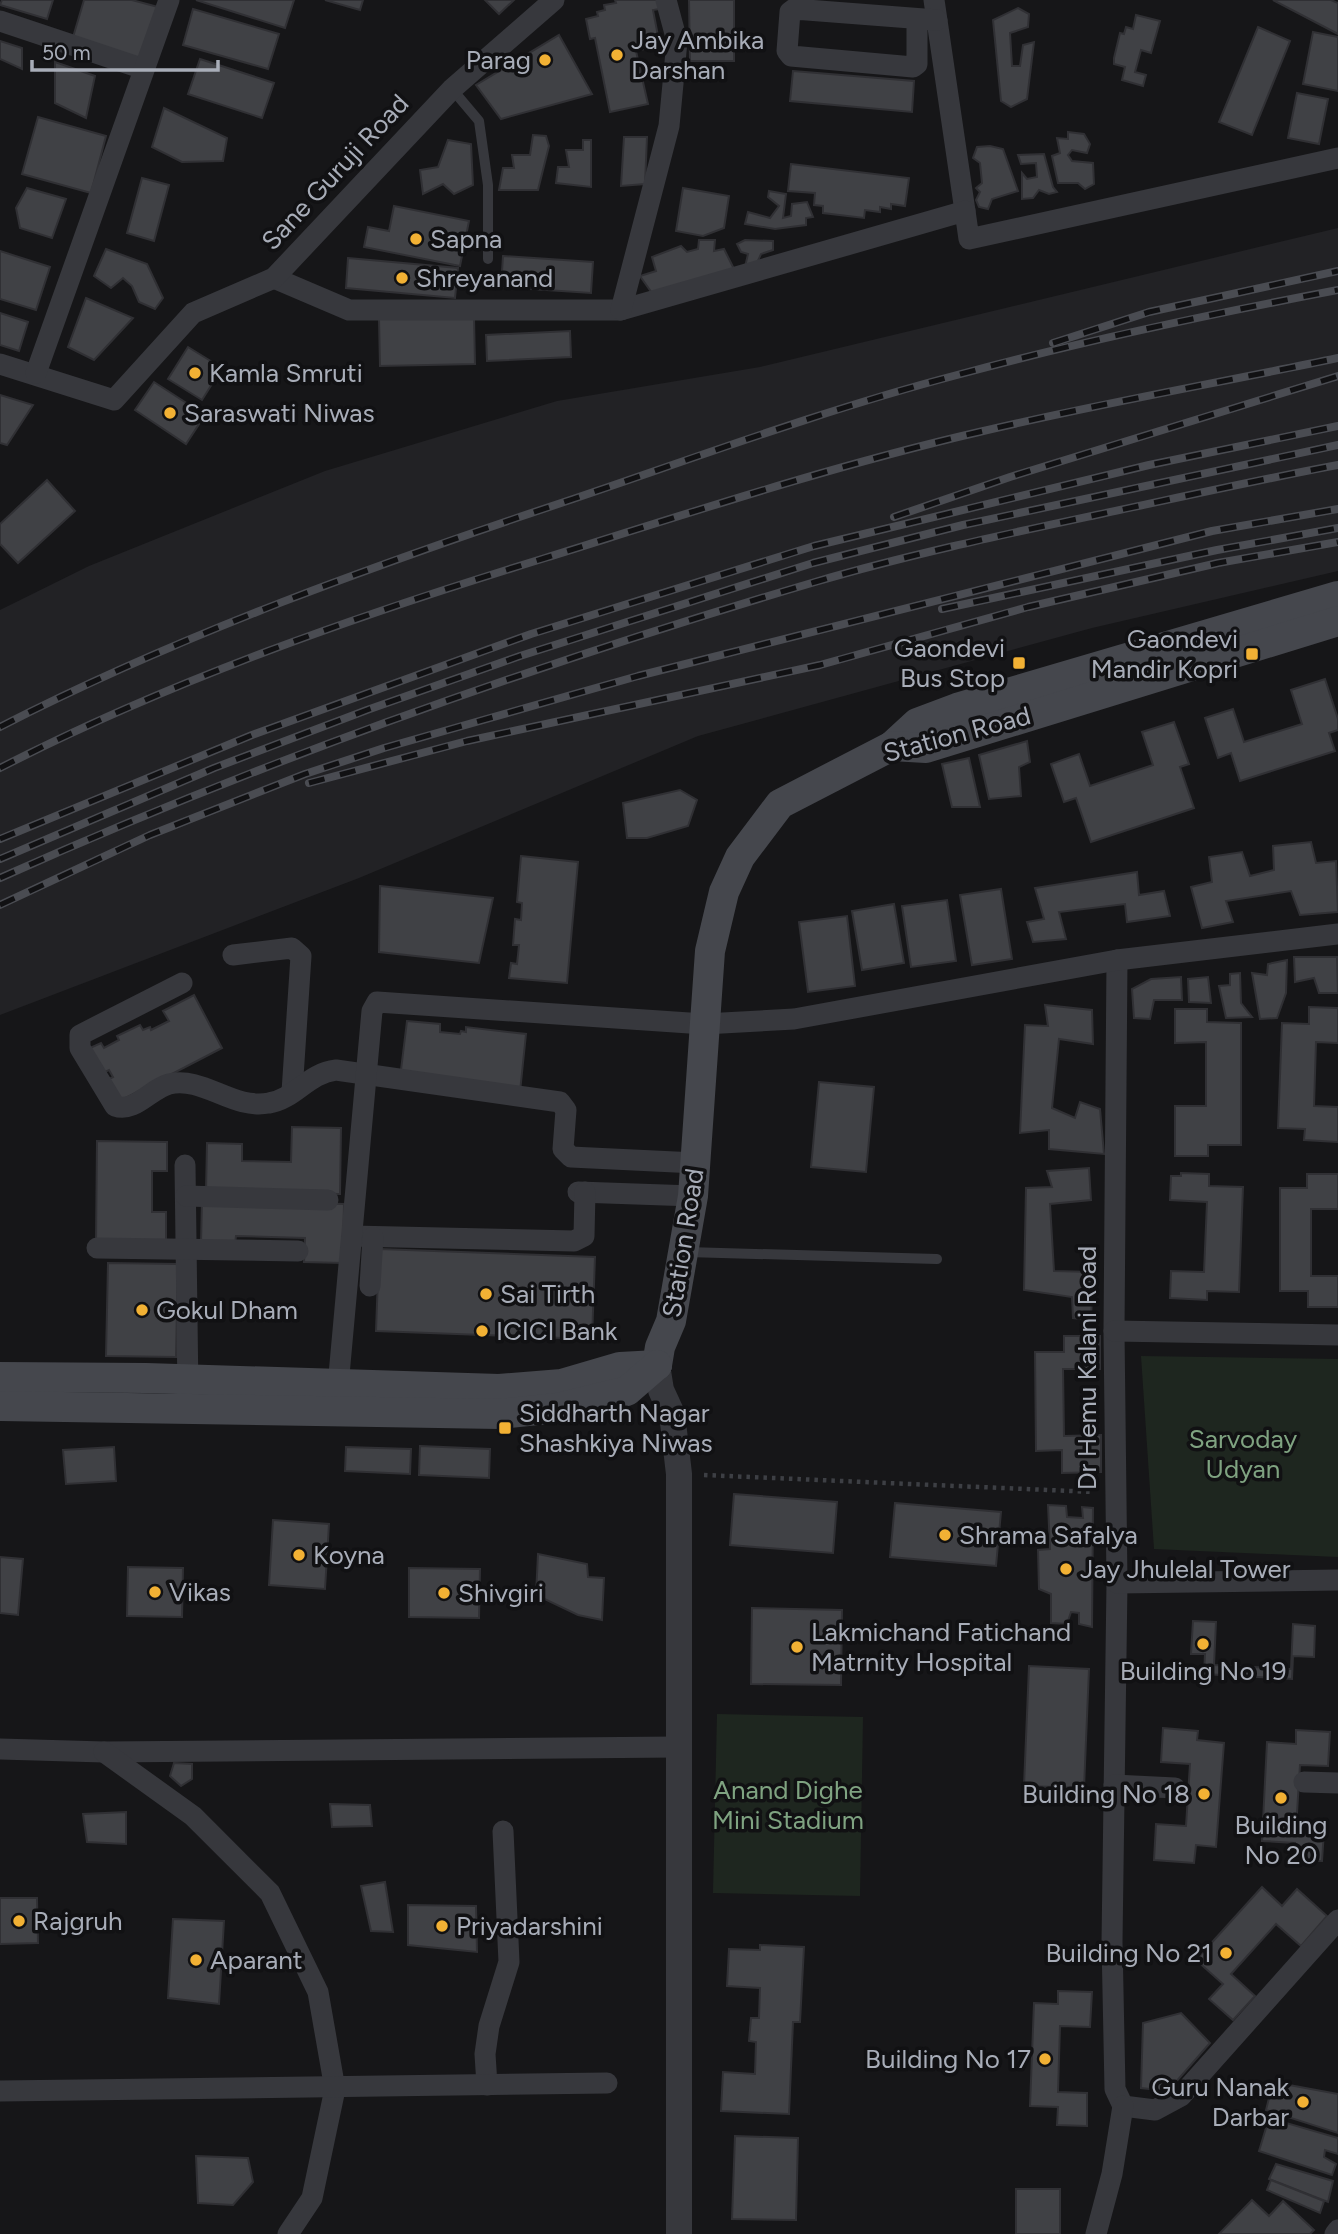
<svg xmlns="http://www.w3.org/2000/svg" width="1338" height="2234" font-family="Figtree,sans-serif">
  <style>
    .built { fill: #222225 }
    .green { fill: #1e261f }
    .building { fill: #404145; stroke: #303034; stroke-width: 2 }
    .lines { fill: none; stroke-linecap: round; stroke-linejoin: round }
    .path { stroke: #3d3f44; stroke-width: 4.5; stroke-dasharray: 3.5 5; stroke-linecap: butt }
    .service { stroke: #37383d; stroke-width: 10 }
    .minor { stroke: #37383d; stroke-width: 21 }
    .tertiary { stroke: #37383d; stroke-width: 26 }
    .secondary { stroke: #45474d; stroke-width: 30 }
    .rail-casing { stroke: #4a4c52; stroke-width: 8 }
    .rail { stroke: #111113; stroke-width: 5; stroke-dasharray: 16; stroke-linecap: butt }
    .poi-dot { fill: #f2b134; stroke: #111113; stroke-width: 2.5 }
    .labels { text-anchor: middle; stroke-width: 7; stroke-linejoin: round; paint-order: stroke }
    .poi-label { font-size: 26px; fill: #a8adb8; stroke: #111113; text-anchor: start }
    .street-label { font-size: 26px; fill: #a8adb8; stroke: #111113 }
    .park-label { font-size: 26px; fill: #7fa381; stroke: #111113 }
  </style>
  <rect width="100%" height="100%" fill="#161618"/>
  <path class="built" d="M1338,228V571L1092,628L698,736L359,878L0,1015V610L89,566L325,471L557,401L760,367Z"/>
  <g class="green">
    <path d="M1141,1356L1338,1359V1557L1154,1549Z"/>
    <path d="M717,1714L863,1717L860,1896L713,1893Z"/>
  </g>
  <g class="building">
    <path d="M2,0H53L47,19L0,5Z"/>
    <path d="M84,0H132L158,7L141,63L71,44Z"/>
    <path d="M196,0H294L285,28Z"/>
    <path d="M325,0H363L360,10Z"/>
    <path d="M485,0H514L499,14Z"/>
    <path d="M615,0H658L660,9L653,10L659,41L648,43L649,48L636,51L648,104L610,112L595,38L590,39L586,19L598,16L597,12L605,10L604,5L616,3Z"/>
    <path d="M689,0H734V61H690Z"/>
    <path d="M1273,0H1331L1338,3V34Z"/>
    <path d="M1018,8L1029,14L1028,27L1010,33L1012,66H1020L1023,45L1034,42L1027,99L1011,107L1001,101L993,20Z"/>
    <path d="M193,9L279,34L268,69L183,45Z"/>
    <path d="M1136,15L1160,21L1151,53L1141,50L1135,72L1146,75L1143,86L1122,80L1125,67L1114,64V58L1120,33L1124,34L1126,27L1133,29Z"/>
    <path d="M1258,27L1290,41L1252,135L1219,122Z"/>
    <path d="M1313,32L1338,37V91L1303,84Z"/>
    <path d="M559,35L592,94L501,119L476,85Z"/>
    <path d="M0,41L22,48V69L0,59Z"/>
    <path d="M200,59L274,83L262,118L188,94Z"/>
    <path d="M55,62L95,76L86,118L55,103Z"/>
    <path d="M793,71L914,81L912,112L790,101Z"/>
    <path d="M1297,93L1328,99L1319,144L1288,138Z"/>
    <path d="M164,108L227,138L223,161L182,162L152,147Z"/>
    <path d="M38,117L106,136L91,193L22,174Z"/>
    <path d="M1068,132L1084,134L1090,144L1087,153L1072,150L1068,155L1072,161L1093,163L1094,184L1085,189L1078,183H1058L1052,156L1060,153L1057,138L1068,139Z"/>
    <path d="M533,135L546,136L549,146L538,190H499L503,168H514L512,155H530Z"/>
    <path d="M624,137H647L645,184L621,186Z"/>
    <path d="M448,140L471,144L473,185L454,194L443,184L423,194L420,170L438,167Z"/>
    <path d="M583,140H591V187L556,183L558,167H569L566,150H583Z"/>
    <path d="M990,146L1003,149L1018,191L992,199L988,209L979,207L976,200L980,192L976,188L982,183L980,163L973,158L977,147Z"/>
    <path d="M1044,154L1053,187L1057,192L1049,194L1039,190L1033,198L1022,199V173L1027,179L1037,177L1036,163L1021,164L1018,155Z"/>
    <path d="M791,164L909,178L905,206L891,204V209L880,207V212L865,210L864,218L823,213V206L814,205L815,193L788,191Z"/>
    <path d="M142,178L169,185L154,241L127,233Z"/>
    <path d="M27,188L66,199L52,238L20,228L16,208Z"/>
    <path d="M683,188L729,196L724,228L703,236L676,231Z"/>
    <path d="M769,191L786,194L783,218L791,216L792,204L807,202L813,217L806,218V225L775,229L745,224L748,212L770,218L779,206L768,197Z"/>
    <path d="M394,206L469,221L460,266L364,247L368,227L389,231Z"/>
    <path d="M699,240H715L714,251L724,249L734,269L652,293L640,276L656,271L652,257L681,246L687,252L698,249Z"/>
    <path d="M745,240L773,241V250L761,254L757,263L745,267L748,254L741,252L737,244Z"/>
    <path d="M106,249L147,264L163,298L155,309L139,302L132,286L123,278L111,288L94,276Z"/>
    <path d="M0,251L50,267L36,310L0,299Z"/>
    <path d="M503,256L593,262L591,293L501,287Z"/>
    <path d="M348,258L458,268L455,298L346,288Z"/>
    <path d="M86,298L133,318L94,360L68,347Z"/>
    <path d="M0,313L28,322L19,351L0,345Z"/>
    <path d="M474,317L475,364L380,366L379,319Z"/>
    <path d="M570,331L571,357L487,361L486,335Z"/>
    <path d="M188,347L222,368L202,400L168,379Z"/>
    <path d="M154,382L205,415L186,444L135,410Z"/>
    <path d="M0,395L33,405L7,445L0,443Z"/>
    <path d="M47,480L75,511L18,563L0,544V524Z"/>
    <path d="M1325,679L1338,719V730L1329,733L1335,751L1240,781L1231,753L1218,758L1205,718L1233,709L1244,742L1302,724L1291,690Z"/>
    <path d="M1174,722L1189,764L1180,767L1194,808L1091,842L1076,798L1064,802L1051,764L1079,754L1090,786L1153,765L1142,732Z"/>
    <path d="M1027,741L1030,762L1019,767L1021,796L989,799L979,755Z"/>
    <path d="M969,758L980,807H952L942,764Z"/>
    <path d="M680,790L697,800L688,826L647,838H627L623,803Z"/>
    <path d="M1311,842L1316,863L1336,861L1338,912L1300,915L1291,891L1226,901L1233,922L1202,928L1191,887L1212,882L1209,857L1242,852L1250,876L1274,870L1273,846Z"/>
    <path d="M521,856L578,862L567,983L509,978L511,963L517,964L519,945H513L515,919L521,920L522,903L517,902Z"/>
    <path d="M1137,872L1139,895L1164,891L1170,916L1127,922L1125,904L1059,912L1066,939L1033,942L1027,922L1044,919L1035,888Z"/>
    <path d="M380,886L493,898L479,963L379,952Z"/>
    <path d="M1001,889L1012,959L972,965L960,895Z"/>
    <path d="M947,900L956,961L911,967L902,906Z"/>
    <path d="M894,904L904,963L862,970L852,911Z"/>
    <path d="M847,916L855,986L808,992L799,922Z"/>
    <path d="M1294,957H1337L1338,993H1319L1314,978L1295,982Z"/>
    <path d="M1287,960L1286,993L1277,1018L1260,1019L1252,973L1267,975L1268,964Z"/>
    <path d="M1240,973L1241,1003L1252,1017L1226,1018L1219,986L1230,985V974Z"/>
    <path d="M1181,977L1182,1000H1154L1150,1019L1134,1018L1132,989L1151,979Z"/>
    <path d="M1208,977L1211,1003L1189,1002L1188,979Z"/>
    <path d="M194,995L222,1048L118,1102L107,1080L113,1077L109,1070L103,1073L90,1048L101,1043L104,1048L119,1040L117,1036L140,1025L143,1030L150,1027L151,1030L169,1021L163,1011Z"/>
    <path d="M1045,1005L1092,1010L1093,1044L1059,1039L1052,1108L1075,1118L1080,1102L1100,1109L1104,1154L1049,1149V1130L1020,1133L1025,1025L1048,1026Z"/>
    <path d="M1309,1007L1338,1008V1043L1316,1042L1314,1106L1338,1107V1142L1304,1140L1305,1129L1278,1128L1282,1023L1309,1024Z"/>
    <path d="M1175,1009H1207V1022L1241,1023V1145H1208V1156H1175V1106H1206V1042L1175,1043Z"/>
    <path d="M407,1021L440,1024V1032L460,1034L461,1031L466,1032V1027L526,1034L520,1092L400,1078Z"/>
    <path d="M819,1082L874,1087L866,1172L811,1167Z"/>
    <path d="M292,1127L341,1128L340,1194L206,1192L207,1143L242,1144V1161L291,1162Z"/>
    <path d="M97,1141L167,1142V1171H152V1212H166V1244L96,1243Z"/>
    <path d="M1089,1168L1091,1200L1050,1204L1054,1271L1093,1272L1091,1320L1073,1318L1072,1297L1024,1290L1026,1188L1052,1187L1047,1171Z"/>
    <path d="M1181,1173L1209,1174V1186L1243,1187L1239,1292L1207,1291V1300L1170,1298L1171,1271L1204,1272L1207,1202L1170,1200L1171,1176H1181Z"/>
    <path d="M1307,1174H1338V1209H1311V1276H1338V1307H1308V1291H1280V1188H1307Z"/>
    <path d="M202,1200L344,1204L343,1263L304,1262L305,1238L236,1236L235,1244L201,1243Z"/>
    <path d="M379,1249L595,1257L592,1339L376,1331Z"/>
    <path d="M108,1263L178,1264L176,1357L106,1356Z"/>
    <path d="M1064,1336H1100V1369H1063L1064,1436L1101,1435V1472L1062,1473V1450L1036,1451L1035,1352H1064Z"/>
    <path d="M420,1446L490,1449L489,1478L419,1475Z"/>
    <path d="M114,1447L116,1481L66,1484L63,1450Z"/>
    <path d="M346,1447L411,1449L410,1474L345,1471Z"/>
    <path d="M734,1494L837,1502L833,1553L730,1545Z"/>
    <path d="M895,1503L1001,1512L996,1566L890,1557Z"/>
    <path d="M1048,1505L1066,1506L1067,1517L1083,1518L1082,1507L1093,1508L1092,1627L1079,1624V1613L1071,1612L1067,1624L1051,1623V1594L1039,1589L1038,1550L1050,1549Z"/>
    <path d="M273,1520L329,1524L325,1589L269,1585Z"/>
    <path d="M538,1554L587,1564L588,1577L604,1578L602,1620L578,1615L536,1595Z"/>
    <path d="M0,1557L23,1559L18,1615L0,1613Z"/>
    <path d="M128,1567L183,1568L182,1617L127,1616Z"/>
    <path d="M409,1568L480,1569L479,1618L409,1617Z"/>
    <path d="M752,1608L842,1610L841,1685L751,1684Z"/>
    <path d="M1193,1621L1216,1622L1214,1665L1291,1669L1293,1624L1315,1626L1314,1657L1293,1656L1292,1679L1204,1674L1205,1654H1191Z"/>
    <path d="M1029,1666L1089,1669L1084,1788L1024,1786Z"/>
    <path d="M1163,1728L1198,1731L1197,1740L1224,1743L1216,1847L1196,1845L1194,1863L1154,1860L1156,1824L1186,1826L1190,1764L1161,1762Z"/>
    <path d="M1296,1730L1330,1732L1328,1766L1300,1765L1296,1829L1324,1831L1322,1861L1294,1860L1295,1843L1262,1841L1267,1742L1296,1744Z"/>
    <path d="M174,1763L192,1764V1779L181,1786L170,1776Z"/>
    <path d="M330,1804L370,1805L372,1826L332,1827Z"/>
    <path d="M126,1812V1844L87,1842L83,1814Z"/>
    <path d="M385,1882L393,1932L371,1931L361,1886Z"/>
    <path d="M1262,1887L1282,1906L1297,1889L1327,1916L1301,1946L1276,1924L1231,1974L1255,1996L1233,2020L1209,1999L1223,1984L1196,1960Z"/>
    <path d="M0,1898H37L38,1943L0,1944Z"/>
    <path d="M408,1905L476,1906L477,1952L408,1945Z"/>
    <path d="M173,1919L224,1921L219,2004L168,1998Z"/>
    <path d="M760,1945L804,1947L800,2022H793L789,2114L721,2111L723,2072L755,2074L756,2042L749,2041L751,2018H759L760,1988L727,1986L729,1949L760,1950Z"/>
    <path d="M1058,1991L1092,1992L1090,2027L1060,2026L1058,2092L1087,2093V2126L1057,2125L1058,2107L1030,2106L1034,2003L1058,2004Z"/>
    <path d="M1181,2013L1210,2043L1168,2091L1141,2088L1143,2023Z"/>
    <path d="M1273,2082L1338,2094V2133L1266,2110Z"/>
    <path d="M1269,2118L1338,2138V2154L1325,2150L1324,2157L1336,2164L1332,2175L1259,2151Z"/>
    <path d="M735,2136L798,2138L796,2220L732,2219Z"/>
    <path d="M196,2156L248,2158L253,2182L233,2205L198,2203Z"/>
    <path d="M1276,2164L1333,2181L1328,2202L1269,2179Z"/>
    <path d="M1271,2180L1324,2201L1320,2213L1267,2190Z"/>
    <rect x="1016" y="2189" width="44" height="45"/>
    <path d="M1252,2200L1269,2216L1283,2201L1314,2230L1310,2234H1219Z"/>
  </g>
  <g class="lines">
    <path class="path" d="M704,1475L1094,1492"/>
    <g class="service">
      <path d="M452,89L479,121L488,185V259"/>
      <path d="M687,1252L937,1259"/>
    </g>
    <g class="minor">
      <path d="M934,0L965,211"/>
      <path d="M917,20V64L913,67L791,56L787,51L790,12L794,9L937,20"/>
      <path d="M0,21L144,69"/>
      <path d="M274,278L349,310H621L965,211L969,239L1338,158"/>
      <path d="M621,310L669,126L677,41L666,0"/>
      <path d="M0,364L114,400L193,313L274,278L452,89L554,0"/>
      <path d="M36,373L169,0"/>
      <path d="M233,955L292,948L301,956L292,1092"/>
      <path d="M1117,960L1114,1331L1117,1583L1112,1942L1115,2089L1123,2106L1155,2110L1181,2096L1338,1920"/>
      <path d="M182,983L80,1035V1048L115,1106C135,1113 150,1089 169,1084C204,1076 232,1110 269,1103C295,1099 308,1073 336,1070L560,1102L566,1110L563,1149L571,1157L696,1163"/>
      <path d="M185,1165L188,1394"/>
      <path d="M578,1192L693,1196"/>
      <path d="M186,1196L328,1200"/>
      <path d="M352,1236L574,1241L584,1236L585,1192"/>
      <path d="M97,1248L298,1251"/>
      <path d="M370,1286L373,1237"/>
      <path d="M1114,1331L1338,1335"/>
      <path d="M337,1397L372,1011L377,1002L704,1024L794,1019L1117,960L1338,934"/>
      <path d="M1117,1583L1338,1580"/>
      <path d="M0,1749L104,1752L677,1747"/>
      <path d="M104,1752L193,1816L270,1893L318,1992L335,2089L312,2198L288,2234"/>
      <path d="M1304,1782L1338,1783"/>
      <path d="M1114,1785L1175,1788"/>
      <path d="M487,2085L485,2054L489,2026L509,1962L503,1831"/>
      <path d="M0,2091L607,2083"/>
      <path d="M1096,2234L1112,2174L1123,2106"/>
      <path d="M1335,2234L1338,2230"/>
    </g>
    <path class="tertiary" d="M657,1365L661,1390L672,1414L679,1474V2234"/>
    <g class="secondary">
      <path d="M892,746L917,723L957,708L1338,596"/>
      <path d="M657,1365L660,1347L671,1321L693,1196L710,951L724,892L740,857L780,804L892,746L926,748L1338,621"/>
      <path d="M0,1377L146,1378L499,1389L562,1384L620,1367L657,1365"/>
      <path d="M0,1406L499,1414L557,1408L627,1391L657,1365"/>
    </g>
    <g class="rail-casing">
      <g id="rail">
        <path d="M1053,343L1149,312L1338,271"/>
        <path d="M894,517L1010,477L1338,376"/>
        <path d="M942,609L1217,550L1338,528"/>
        <path d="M0,727C183,633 378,564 573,499C700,456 827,409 957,375C1082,341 1211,314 1338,290"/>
        <path d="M0,768C174,679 359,615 545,558C689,513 832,466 979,432C1097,404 1218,383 1338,358"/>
        <path d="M309,783L467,741L820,665L1028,607L1218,563L1338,542"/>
        <path d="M0,839L252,735L531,634L814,546L1149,465L1338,426"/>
        <path d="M0,859L214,768L367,710L520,656L813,563L963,525L1338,445"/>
        <path d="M0,878C264,760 537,664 815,582C907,555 1002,535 1096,515C1177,498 1257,480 1338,465"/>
        <path d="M0,905L150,835L305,774L384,748L638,676L1212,531L1338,509"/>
      </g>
    </g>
    <use href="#rail" class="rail"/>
  </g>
  <g class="poi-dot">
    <circle cx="617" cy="55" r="7"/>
    <circle cx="545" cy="60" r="7"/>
    <circle cx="416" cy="239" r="7"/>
    <circle cx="402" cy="278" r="7"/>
    <circle cx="195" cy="373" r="7"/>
    <circle cx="170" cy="413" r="7"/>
    <rect x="1245" y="647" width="14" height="14" rx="3.5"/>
    <rect x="1012" y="656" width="14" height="14" rx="3.5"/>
    <circle cx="486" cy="1294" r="7"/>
    <circle cx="142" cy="1310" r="7"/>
    <circle cx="482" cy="1331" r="7"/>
    <rect x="498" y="1421" width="14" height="14" rx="3.5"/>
    <circle cx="945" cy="1535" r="7"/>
    <circle cx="299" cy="1555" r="7"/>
    <circle cx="1066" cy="1569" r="7"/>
    <circle cx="155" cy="1592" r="7"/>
    <circle cx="444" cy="1593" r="7"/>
    <circle cx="1203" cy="1644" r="7"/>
    <circle cx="797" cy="1647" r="7"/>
    <circle cx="1204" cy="1794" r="7"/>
    <circle cx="1281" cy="1798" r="7"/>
    <circle cx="19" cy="1921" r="7"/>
    <circle cx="442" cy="1926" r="7"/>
    <circle cx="1226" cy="1953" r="7"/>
    <circle cx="196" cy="1960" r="7"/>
    <circle cx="1045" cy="2059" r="7"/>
    <circle cx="1303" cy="2102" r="7"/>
  </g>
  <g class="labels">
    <g class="poi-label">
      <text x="631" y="49">Jay Ambika<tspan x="631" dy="30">Darshan</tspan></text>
      <text x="531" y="69" text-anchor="end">Parag</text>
      <text x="430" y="248">Sapna</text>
      <text x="416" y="287">Shreyanand</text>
      <text x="209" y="382">Kamla Smruti</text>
      <text x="184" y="422">Saraswati Niwas</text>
      <text x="1238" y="648" text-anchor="end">Gaondevi<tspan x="1238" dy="30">Mandir Kopri</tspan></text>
      <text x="1005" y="657" text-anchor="end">Gaondevi<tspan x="1005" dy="30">Bus Stop</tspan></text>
      <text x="500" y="1303">Sai Tirth</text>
      <text x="156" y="1319">Gokul Dham</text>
      <text x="496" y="1340">ICICI Bank</text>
      <text x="519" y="1422">Siddharth Nagar<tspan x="519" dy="30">Shashkiya Niwas</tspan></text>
      <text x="959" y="1544">Shrama Safalya</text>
      <text x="313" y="1564">Koyna</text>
      <text x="1080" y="1578">Jay Jhulelal Tower</text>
      <text x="169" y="1601">Vikas</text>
      <text x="458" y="1602">Shivgiri</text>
      <text x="811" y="1641">Lakmichand Fatichand<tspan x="811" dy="30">Matrnity Hospital</tspan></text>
      <text x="1203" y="1680" text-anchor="middle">Building No 19</text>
      <text x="1190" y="1803" text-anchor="end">Building No 18</text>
      <text x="1281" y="1834" text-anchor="middle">Building<tspan x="1281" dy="30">No 20</tspan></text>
      <text x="33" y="1930">Rajgruh</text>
      <text x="456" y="1935">Priyadarshini</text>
      <text x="1212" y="1962" text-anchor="end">Building No 21</text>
      <text x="210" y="1969">Aparant</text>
      <text x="1031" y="2068" text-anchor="end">Building No 17</text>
      <text x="1289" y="2096" text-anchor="end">Guru Nanak<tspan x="1289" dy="30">Darbar</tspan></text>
    </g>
    <g class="street-label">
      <text transform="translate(335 172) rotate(-47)" y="9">Sane Guruji Road</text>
      <text transform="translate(957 734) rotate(-15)" y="9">Station Road</text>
      <text transform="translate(683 1243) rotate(-81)" y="9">Station Road</text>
      <text transform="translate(1087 1368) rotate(-90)" y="9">Dr Hemu Kalani Road</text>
    </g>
    <g class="park-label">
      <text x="1243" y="1448">Sarvoday<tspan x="1243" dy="30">Udyan</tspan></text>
      <text x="788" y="1799">Anand Dighe<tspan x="788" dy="30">Mini Stadium</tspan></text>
    </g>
  </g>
  <path d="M32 60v10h186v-10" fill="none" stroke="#a8adb8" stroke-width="3.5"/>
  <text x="42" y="60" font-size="21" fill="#a8adb8" stroke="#111113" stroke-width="5" paint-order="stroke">50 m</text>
</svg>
